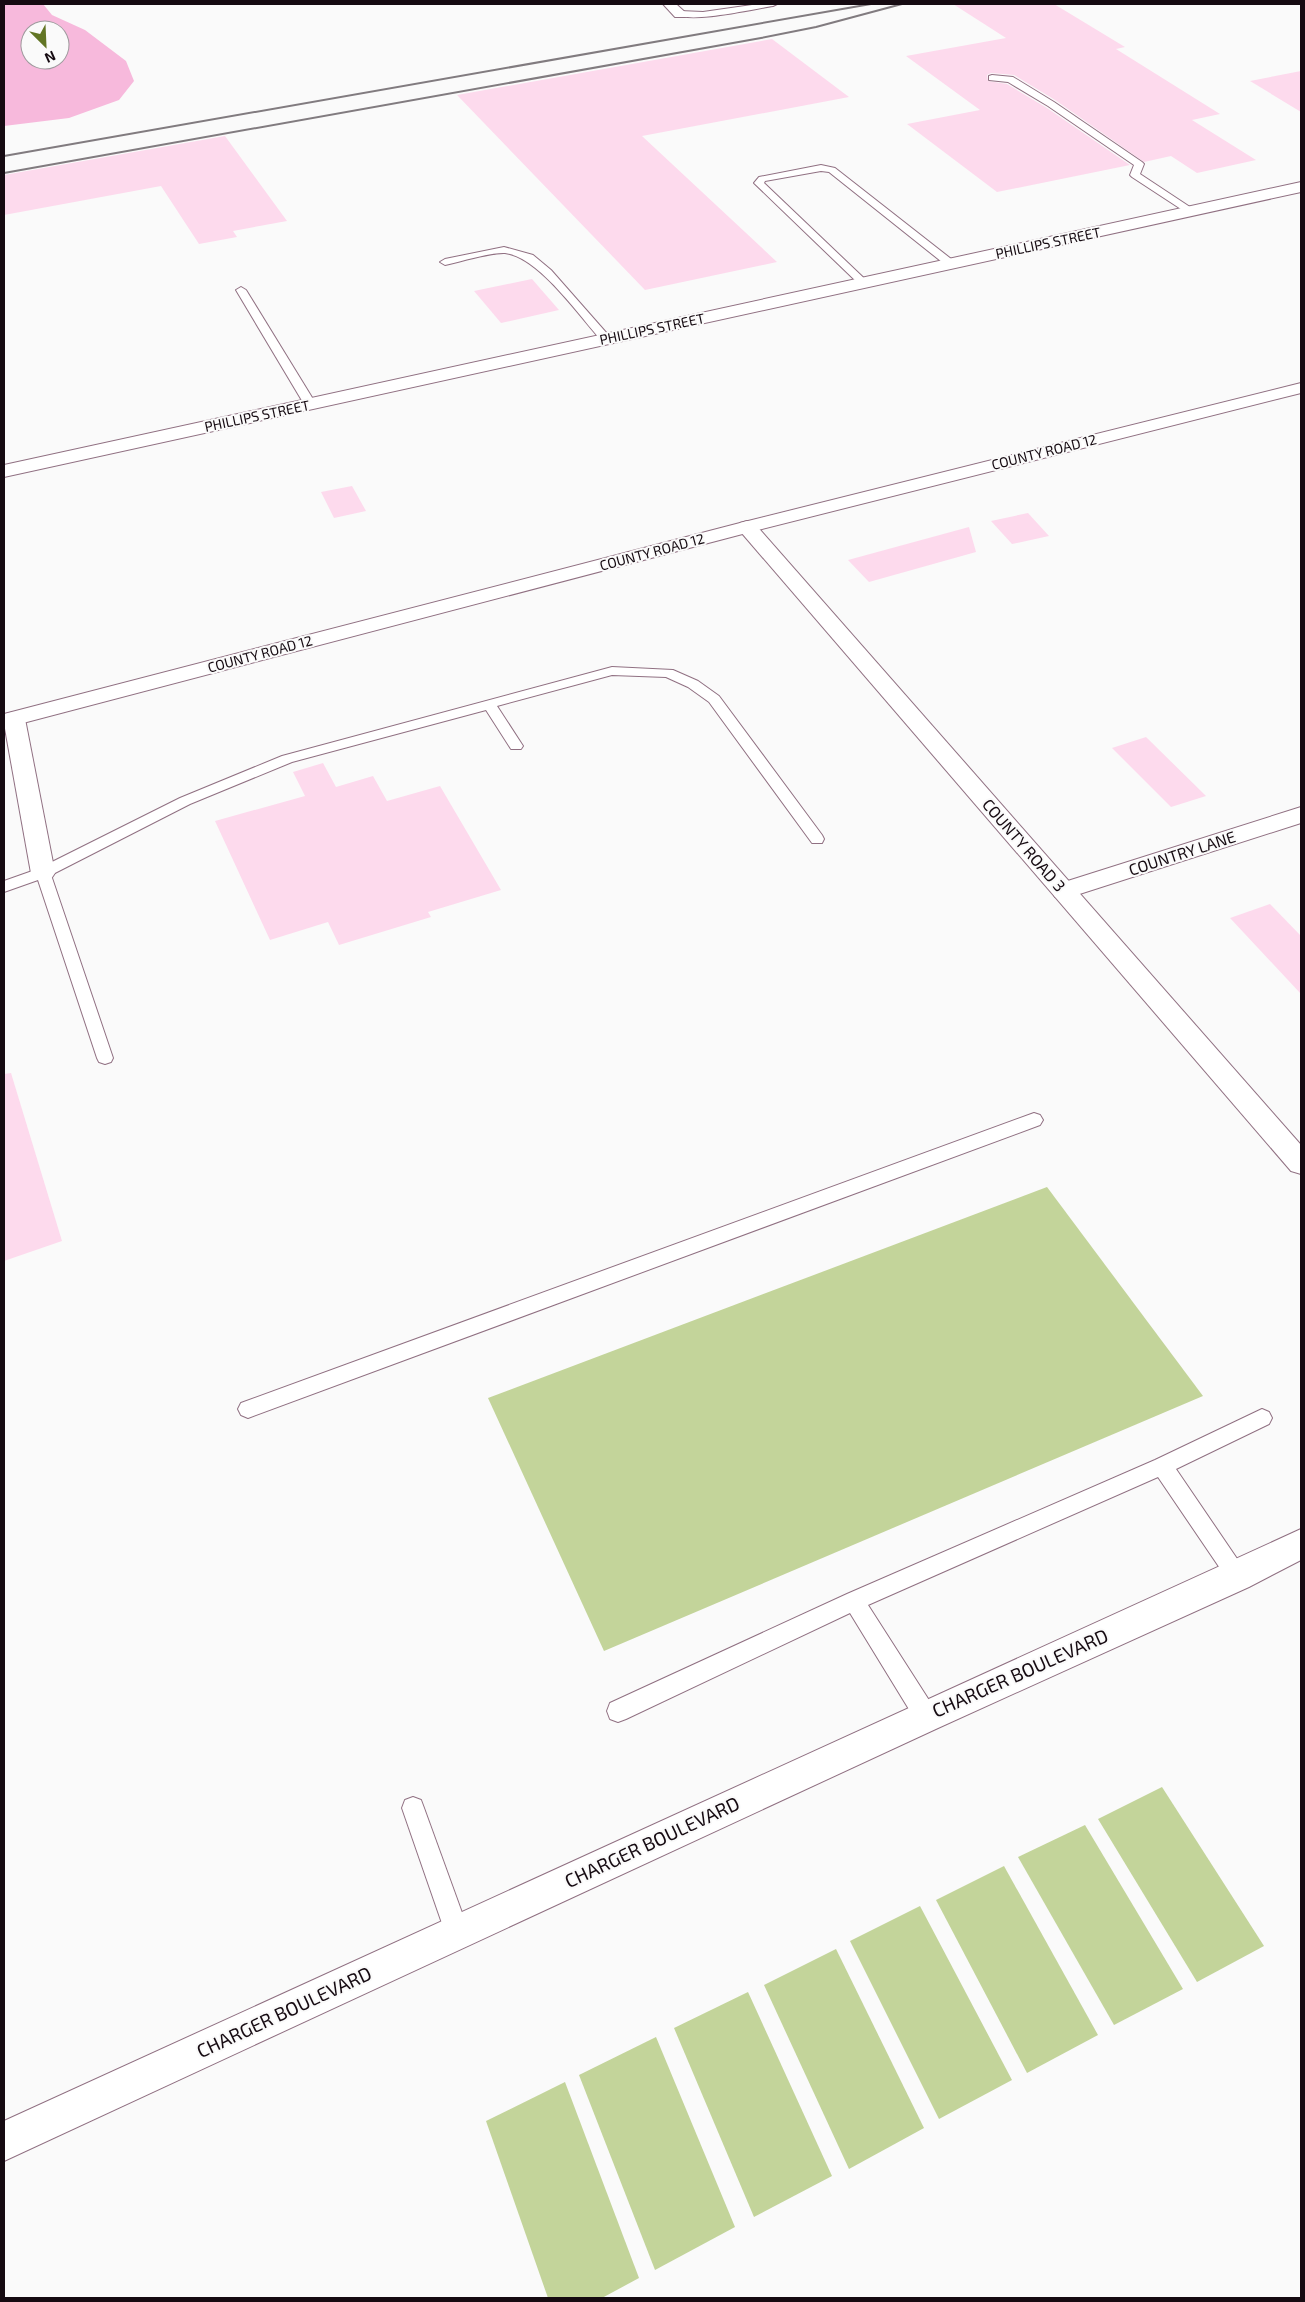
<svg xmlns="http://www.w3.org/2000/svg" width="1305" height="2302" font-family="'Exo 2',sans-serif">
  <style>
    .green { fill: #c3d49a }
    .water { fill: #f7b9dc; fill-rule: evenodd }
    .building { fill: #fddaed }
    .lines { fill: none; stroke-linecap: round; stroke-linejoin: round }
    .service-casing { stroke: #907082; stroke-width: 2 }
    .minor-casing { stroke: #907082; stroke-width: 2 }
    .tertiary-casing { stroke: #907082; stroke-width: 2 }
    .secondary-casing { stroke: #907082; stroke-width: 2 }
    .service { fill: #fff; fill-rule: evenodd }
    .minor { fill: #fff; fill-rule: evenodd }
    .tertiary { fill: #fff; fill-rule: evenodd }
    .secondary { fill: #fff; fill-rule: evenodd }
    .rail { stroke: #817b7f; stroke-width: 2 }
    .labels { text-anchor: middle; stroke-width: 4; stroke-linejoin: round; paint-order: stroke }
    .far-street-label { font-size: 14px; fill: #150a11; stroke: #fafafa }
    .street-label { font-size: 16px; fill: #150a11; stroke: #fafafa }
    .near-street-label { font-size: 19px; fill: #150a11; stroke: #fafafa }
  </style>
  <rect width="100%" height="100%" fill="#fafafa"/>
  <g class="green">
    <path d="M1047,1187L1203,1396L604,1651L488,1398Z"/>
    <path d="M1162,1787L1264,1946L1197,1982L1098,1819Z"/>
    <path d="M1085,1825L1183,1989L1114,2025L1018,1857Z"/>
    <path d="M1004,1866L1098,2035L1027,2073L936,1900Z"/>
    <path d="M920,1906L1012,2080L939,2119L850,1941Z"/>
    <path d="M836,1949L924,2128L849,2169L764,1985Z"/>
    <path d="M748,1992L832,2176L754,2217L674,2028Z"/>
    <path d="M656,2037L735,2227L655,2270L579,2075Z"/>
    <path d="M565,2082L639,2278L602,2298H548L486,2121Z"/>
  </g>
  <path class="water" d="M4,4H43L52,15L85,30L126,61L134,81L119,100L69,118L4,126ZM30,30H60V60H30Z"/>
  <g class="building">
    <path d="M953,4H1054L1125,47L1116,49L1220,114L1192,120L1256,160L1197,173L1171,156L1144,162L1055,100L1014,75L991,73L987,75L988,81L1007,84L1047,108L1130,165L997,192L907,124L980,110L906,56L1006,38Z"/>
    <path d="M772,39L849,97L642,136L777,262L645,290L457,95Z"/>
    <path d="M1301,71V112L1250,81Z"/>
    <path d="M225,136L287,221L233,231L237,237L199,244L161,186L4,215V175Z"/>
    <path d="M532,279L559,310L501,323L474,291Z"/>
    <path d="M352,486L366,511L334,518L321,492Z"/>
    <path d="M1028,513L1049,536L1012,544L991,521Z"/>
    <path d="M969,527L976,552L869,582L848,560Z"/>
    <path d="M1146,737L1206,796L1171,807L1112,748Z"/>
    <path d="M323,763L336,787L373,776L387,801L440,786L501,890L428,912L431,917L339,945L328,922L270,940L215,821L305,796L293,772Z"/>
    <path d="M1270,904L1301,936V994L1230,918Z"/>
    <path d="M11,1073L62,1241L4,1261V1074Z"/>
  </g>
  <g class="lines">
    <g class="service-casing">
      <g id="service">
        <path d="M759,4H777L773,6C754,9 689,24 676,14L680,11L703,12Z"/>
        <path d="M992,75L1013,77L1054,102L1142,162L1144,164L1140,174L1196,211L1191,214L1187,213L1132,177L1130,175L1134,165L1048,106L1008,82L989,80V76Z"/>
        <path d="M821,165L835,168L955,262V266H947L829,172L821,171L765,181L764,183L869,283L864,286L860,285L754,183L759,177Z"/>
        <path d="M504,247L533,255L551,270L610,337V341H602C579,316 539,257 505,253C492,252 459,262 445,265L440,262L445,259Z"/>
        <path d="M241,287L246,290L316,404L314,406L310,407L304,404L236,290Z"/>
        <path d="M612,667L673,670L698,681L719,696L822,835L824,839L822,843H812L709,702L688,687L666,677L612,675L497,706L523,746L521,749H511L486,710L292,762L190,804L51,875L113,1058L111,1062L105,1064L99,1062L97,1058L38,880L4,892V881L38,869L180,798L282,756Z"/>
        <path d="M1034,1113L1040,1115L1043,1120L1040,1125L248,1418L241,1415L238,1409L241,1403Z"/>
        <path d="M1262,1409L1269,1412L1272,1418L1269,1424L1176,1469L1244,1569L1247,1576L1244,1583L1237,1586L1230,1583L1158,1477L868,1605L934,1708L937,1716L934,1724L926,1727L918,1724L850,1613L626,1719L618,1722L610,1719L607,1711L610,1703L847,1594L1155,1460Z"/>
        <path d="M413,1797L421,1800L424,1808L469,1932L465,1940L457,1944L449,1940L445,1932L402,1808L405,1800Z"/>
      </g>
    </g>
    <g class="minor-casing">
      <g id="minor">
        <path d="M663,4H676L687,14L685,17H675Z"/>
        <path d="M1301,182V192L4,477V465Z"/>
        <path d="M14,712L22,714L25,719L55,873L51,879L43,881L35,879L31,873L4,723L6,714Z"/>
        <path d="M1301,807V823L1064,899L1055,897L1052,891L1055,885Z"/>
        <path d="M1301,1529V1560L1249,1587L938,1728L4,2161V2121Z"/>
      </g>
    </g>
    <g class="tertiary-casing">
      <path id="tertiary" d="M747,521L754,523L1301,1145V1174L1291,1171L740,531L737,527L740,523Z"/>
    </g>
    <g class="secondary-casing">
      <path id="secondary" d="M1301,383V393L754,531L4,728V714L740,523Z"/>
    </g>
    <use href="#service" class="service"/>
    <use href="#minor" class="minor"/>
    <use href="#tertiary" class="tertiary"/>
    <use href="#secondary" class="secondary"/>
    <g class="rail">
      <path d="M4,156L871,4"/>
      <path d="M4,173L761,38L816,27L902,4"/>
    </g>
  </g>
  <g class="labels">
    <g class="far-street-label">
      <text transform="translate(1048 243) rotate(-12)" y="5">PHILLIPS STREET</text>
      <text transform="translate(652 329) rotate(-12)" y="5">PHILLIPS STREET</text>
      <text transform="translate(257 416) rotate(-12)" y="5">PHILLIPS STREET</text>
      <text transform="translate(1044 452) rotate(-14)" y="5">COUNTY ROAD 12</text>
      <text transform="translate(652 552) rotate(-15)" y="5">COUNTY ROAD 12</text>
      <text transform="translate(260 654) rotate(-15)" y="5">COUNTY ROAD 12</text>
    </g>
    <g class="street-label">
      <text transform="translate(1024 845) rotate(49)" y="6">COUNTY ROAD 3</text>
      <text transform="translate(1182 853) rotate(-18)" y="6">COUNTRY LANE</text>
    </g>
    <g class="near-street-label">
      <text transform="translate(1020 1673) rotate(-24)" y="7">CHARGER BOULEVARD</text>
      <text transform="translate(652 1842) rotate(-25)" y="7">CHARGER BOULEVARD</text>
      <text transform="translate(284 2012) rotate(-25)" y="7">CHARGER BOULEVARD</text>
    </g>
  </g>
  <rect width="1305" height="2302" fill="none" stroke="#150a11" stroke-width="10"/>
  <g transform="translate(45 45) rotate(156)"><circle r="24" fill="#fafafa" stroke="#9e9a9d"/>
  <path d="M0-4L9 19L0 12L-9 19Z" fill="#627524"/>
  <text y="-8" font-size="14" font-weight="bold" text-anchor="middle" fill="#150a11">N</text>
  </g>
</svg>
